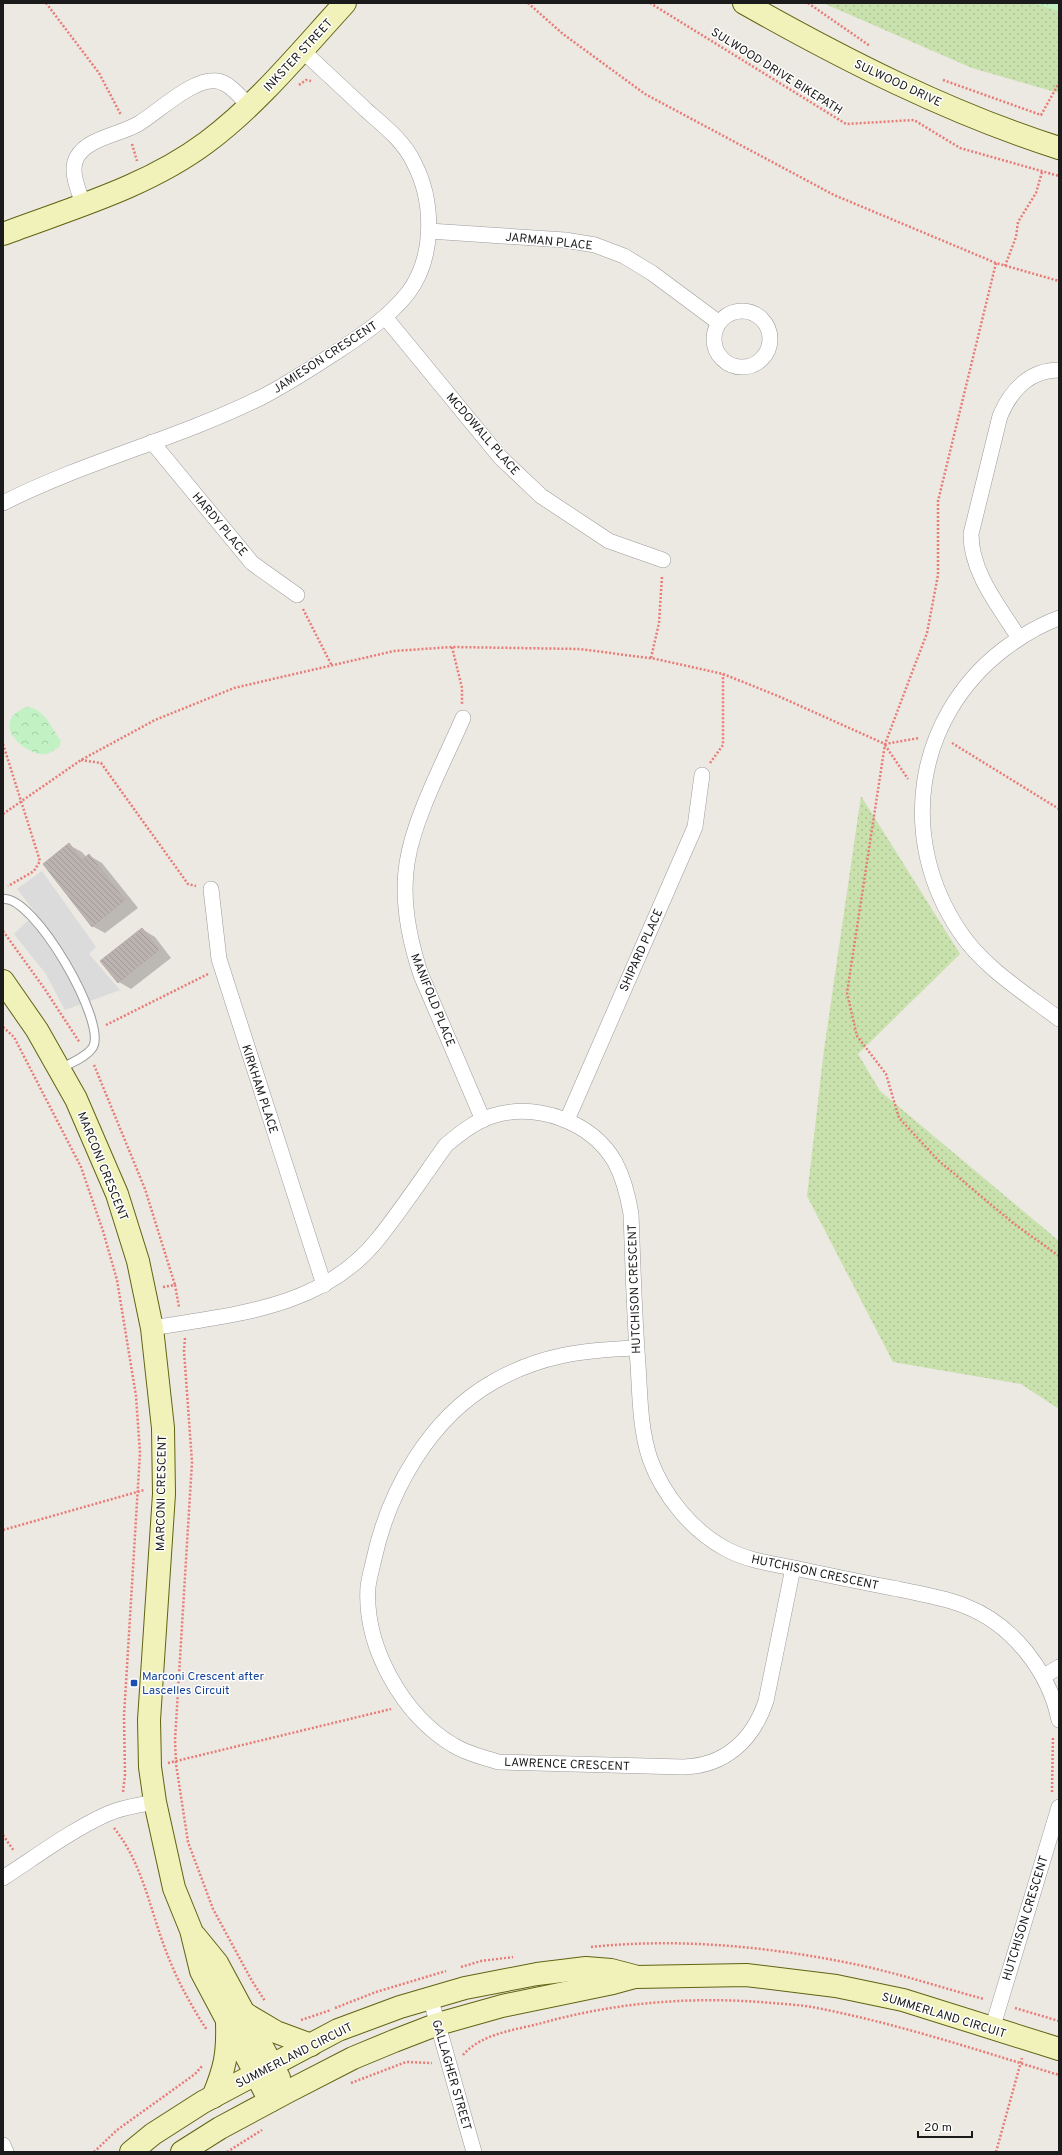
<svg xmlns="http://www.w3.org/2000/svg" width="1062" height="2155" font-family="Overpass,sans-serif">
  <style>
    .grass { fill: url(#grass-dots) }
    .park { fill: url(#park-crowns) }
    .parking { fill: #dbdbdb }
    .shadow { fill: #0003 }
    .building { fill: url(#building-back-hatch); stroke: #bbaea6 }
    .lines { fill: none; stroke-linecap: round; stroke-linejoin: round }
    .lane-casing { stroke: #9c9c9c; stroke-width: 10 }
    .street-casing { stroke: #9c9c9c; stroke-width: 16 }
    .secondary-casing { stroke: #606411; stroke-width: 24 }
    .path { stroke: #e97b76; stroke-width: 2.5; stroke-dasharray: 2 2; stroke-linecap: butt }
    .lane { stroke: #fff; stroke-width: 8 }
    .street { stroke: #fff; stroke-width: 15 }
    .secondary { stroke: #f1f1ba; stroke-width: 22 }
    .transit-dot { fill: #1a4fb4; stroke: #fff; stroke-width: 1.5 }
    .labels { text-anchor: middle; stroke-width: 3; stroke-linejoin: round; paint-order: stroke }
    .street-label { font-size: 12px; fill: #1b1b1b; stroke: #fff }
    .transit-label { font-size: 12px; fill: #164399; stroke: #fff; text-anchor: start }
  </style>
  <defs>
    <pattern id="grass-dots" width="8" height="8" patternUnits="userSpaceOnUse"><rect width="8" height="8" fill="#c9e1ad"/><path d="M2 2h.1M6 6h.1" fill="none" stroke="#acc094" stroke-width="1.8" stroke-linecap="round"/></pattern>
    <pattern id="park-crowns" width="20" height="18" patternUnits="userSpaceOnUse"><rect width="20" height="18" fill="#c2f2c3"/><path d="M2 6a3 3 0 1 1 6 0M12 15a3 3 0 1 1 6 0" fill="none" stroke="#a6cfa7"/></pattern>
    <pattern id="building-back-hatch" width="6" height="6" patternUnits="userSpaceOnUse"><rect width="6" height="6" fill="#bbb3af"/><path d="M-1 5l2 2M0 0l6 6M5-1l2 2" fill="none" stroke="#a09996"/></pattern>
  </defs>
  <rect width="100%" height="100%" fill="#ece8e2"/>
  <g class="grass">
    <path d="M823,3H1059V93L972,68Z"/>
    <path d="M861,796L960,954L858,1054L880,1091L1059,1241V1409L1021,1384L893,1362L807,1196L824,1050Z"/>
  </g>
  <g class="park">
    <path d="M1032,3H1059V11Z"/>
    <path d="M25,707C43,706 51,727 61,741L59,747C55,749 51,753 46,754C29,756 1,734 12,717C15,713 21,710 25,707Z"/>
  </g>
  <path class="parking" d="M42,871L96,947L89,954L120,990L65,1010L46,974L14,934L36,913L17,889Z"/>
  <g class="shadow">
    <path d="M69,845L82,852L87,858L90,856L102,863L138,908L105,933L92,926Z"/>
    <path d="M142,929L155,937L171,958L131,989L119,982Z"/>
  </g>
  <g class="building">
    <path d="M69,843L82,860L89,854L125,900L92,927L43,864Z"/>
    <path d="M142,928L159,950L118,983L100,961Z"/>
  </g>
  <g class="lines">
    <g class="lane-casing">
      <path id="lane" d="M3,899C34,895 107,1022 93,1047C87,1057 70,1063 60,1069"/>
    </g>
    <g class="street-casing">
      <g id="street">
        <path d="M83,204C79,191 69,171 77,157C88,138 119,135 138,124C158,112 194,77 217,81C230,83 240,97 250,107"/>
        <path d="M429,231L565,240L595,245L624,256L652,273L718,322"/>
        <circle cx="742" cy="339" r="28"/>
        <path d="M385,317L500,457L541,496L609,541L663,560"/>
        <path d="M152,442L252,563L297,595"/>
        <path d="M3,503C86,461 177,439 260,398C286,385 310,369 335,353C361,336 388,318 408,293C435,257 434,201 414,163C404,141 383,125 366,110C345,90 323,70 302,50"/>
        <path d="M1059,618C1040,625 1020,637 1004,649C914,718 897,839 960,932C984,968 1025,993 1059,1019"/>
        <path d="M1019,638C999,606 971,573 971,534L1000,416C1011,390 1030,370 1059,370"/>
        <path d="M463,718C444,762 414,817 407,863C401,901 409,939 421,975L483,1120"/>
        <path d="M211,889L219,959L324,1285"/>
        <path d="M567,1120L695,827L702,775"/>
        <path d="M152,1328C234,1314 322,1309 378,1239C402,1209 423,1177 446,1145C459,1134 475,1121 492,1116C536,1102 591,1121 615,1162C624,1179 628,1196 631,1214C633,1264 634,1314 638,1364C640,1397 640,1429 650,1459C663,1495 692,1531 726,1549C748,1561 774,1564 799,1569C832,1576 865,1583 898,1589C920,1594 943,1597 965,1606C1012,1624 1049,1671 1059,1720"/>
        <path d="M636,1348C583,1350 540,1355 493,1382C430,1418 389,1490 374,1559C372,1568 369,1578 368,1587C364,1647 403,1715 453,1745C467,1754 483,1757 498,1762L683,1767C725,1766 753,1740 766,1701L793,1568"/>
        <path d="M1044,1676L1059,1667"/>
        <path d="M3,1878C37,1856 70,1831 107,1814C122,1807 139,1805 155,1802"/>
        <path d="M430,1997L474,2152"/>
        <path d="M992,2029L1059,1807"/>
        <path d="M3,2145L6,2152"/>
      </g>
    </g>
    <g class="secondary-casing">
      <g id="secondary">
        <path d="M744,3C845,60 949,113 1059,148"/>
        <path d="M3,234C72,208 147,187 207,142C259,103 301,51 345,3"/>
        <path d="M3,981L37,1030L76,1099L117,1194L138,1261L152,1328L163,1428L164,1494L149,1720L150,1767L155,1802L174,1888L191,1930L201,1971L270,2101"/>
        <path d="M195,1936L217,1963L279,2078"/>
        <path d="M244,2013L276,2032L311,2045"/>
        <path d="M213,2097C225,2068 228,2054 227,2023"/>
        <path d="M131,2152L153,2134L203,2102L338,2030L400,2007L465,1988L537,1974L586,1968L611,1970L634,1976"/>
        <path d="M182,2152L220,2128L287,2092L353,2058L394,2041L438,2024L502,2006L613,1983L635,1977L746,1975L836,1986L903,2000L1059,2049"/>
      </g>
    </g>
    <g class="path">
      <path d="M46,3L99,73L121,115"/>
      <path d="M528,3L563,34L645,94L834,195L996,263L1059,281"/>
      <path d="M650,3L846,124L914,120L960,148L1059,176"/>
      <path d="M808,3L870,46"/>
      <path d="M943,80L1041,115L1059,83"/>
      <path d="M299,85L306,80L311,81"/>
      <path d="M132,144L137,161"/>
      <path d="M996,263L938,501V575L927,633L885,744L847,993L857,1036L886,1074L899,1118L939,1161L1013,1223L1059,1256"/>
      <path d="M1005,266L1016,237L1018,222L1036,193L1042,172"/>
      <path d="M303,609L332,666"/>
      <path d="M452,647L462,688V704"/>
      <path d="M651,658L659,623L662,576"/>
      <path d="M952,743L1059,809"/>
      <path d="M3,744L40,861L34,871L8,886"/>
      <path d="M885,745L908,779"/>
      <path d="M81,760L101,763L188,884L196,886"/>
      <path d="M710,763L723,745V674"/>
      <path d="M3,814L81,760L155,720L234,688L394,651L452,647L580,649L656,659L723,674L778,696L885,744L919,738"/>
      <path d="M3,931L44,988L80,1043"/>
      <path d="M106,1025L208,974"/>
      <path d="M3,1027L14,1037L81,1167L103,1231L117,1280L136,1396L140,1453L124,1716L125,1775L123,1792"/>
      <path d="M94,1065L145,1189L175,1285"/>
      <path d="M163,1287L175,1285L179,1307"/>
      <path d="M185,1338L184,1351L192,1462L175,1740L176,1764L188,1842L213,1909L252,1981L265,2001"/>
      <path d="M3,1530L144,1490"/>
      <path d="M168,1763L391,1709"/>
      <path d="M1052,1792L1053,1736"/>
      <path d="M114,1828C143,1864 150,1910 166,1951C176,1978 191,2006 207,2030"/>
      <path d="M3,1835L14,1851"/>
      <path d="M591,1947C676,1938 765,1946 849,1963C895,1972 939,1987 984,1999"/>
      <path d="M461,1967L481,1961L513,1957"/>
      <path d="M335,2008L376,1992L446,1971"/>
      <path d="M1015,2008L1059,2021"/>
      <path d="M301,2020L331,2010"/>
      <path d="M463,2055C482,2033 516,2030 542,2023C617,2002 694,1996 772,2003C785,2004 799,2005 812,2007C896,2023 977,2050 1059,2075"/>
      <path d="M351,2083L406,2062L432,2063"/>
      <path d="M94,2152L117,2130L195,2074L203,2065"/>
      <path d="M227,2152L262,2130"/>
      <path d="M996,2152L1022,2058"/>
    </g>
    <use href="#lane" class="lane"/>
    <use href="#street" class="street"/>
    <use href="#secondary" class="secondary"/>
  </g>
  <rect class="transit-dot" x="130" y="1679" width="8" height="8" rx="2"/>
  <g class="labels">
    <g class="street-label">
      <text transform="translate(298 55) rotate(-47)" y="4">INKSTER STREET</text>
      <text transform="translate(777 71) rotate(32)" y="4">SULWOOD DRIVE BIKEPATH</text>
      <text transform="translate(898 83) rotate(25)" y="4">SULWOOD DRIVE</text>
      <text transform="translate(549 241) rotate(6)" y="4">JARMAN PLACE</text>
      <text transform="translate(325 357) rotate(-33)" y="4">JAMIESON CRESCENT</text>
      <text transform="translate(483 434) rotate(49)" y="4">MCDOWALL PLACE</text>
      <text transform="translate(220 524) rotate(50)" y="4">HARDY PLACE</text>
      <text transform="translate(641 950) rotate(-66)" y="4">SHIPARD PLACE</text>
      <text transform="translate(433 1000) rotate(68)" y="4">MANIFOLD PLACE</text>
      <text transform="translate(260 1089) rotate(72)" y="4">KIRKHAM PLACE</text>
      <text transform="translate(103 1166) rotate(68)" y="4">MARCONI CRESCENT</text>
      <text transform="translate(634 1289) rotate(-92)" y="4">HUTCHISON CRESCENT</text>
      <text transform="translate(161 1493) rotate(-89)" y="4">MARCONI CRESCENT</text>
      <text transform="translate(815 1572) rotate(12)" y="4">HUTCHISON CRESCENT</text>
      <text transform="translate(567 1764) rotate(2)" y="4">LAWRENCE CRESCENT</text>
      <text transform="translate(1025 1918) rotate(-73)" y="4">HUTCHISON CRESCENT</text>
      <text transform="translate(944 2015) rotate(17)" y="4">SUMMERLAND CIRCUIT</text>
      <text transform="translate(294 2055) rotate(-27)" y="4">SUMMERLAND CIRCUIT</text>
      <text transform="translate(452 2075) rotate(74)" y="4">GALLAGHER STREET</text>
    </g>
    <g class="transit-label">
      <text x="142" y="1680">Marconi Crescent after<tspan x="142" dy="14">Lascelles Circuit</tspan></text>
    </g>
  </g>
  <rect width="1062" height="2155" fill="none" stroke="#1b1b1b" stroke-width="8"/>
  <path d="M918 2131v6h54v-6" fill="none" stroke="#1b1b1b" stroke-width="2"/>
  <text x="924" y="2131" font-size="12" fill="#1b1b1b" stroke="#ffffff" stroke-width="3" paint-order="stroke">20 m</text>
</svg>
